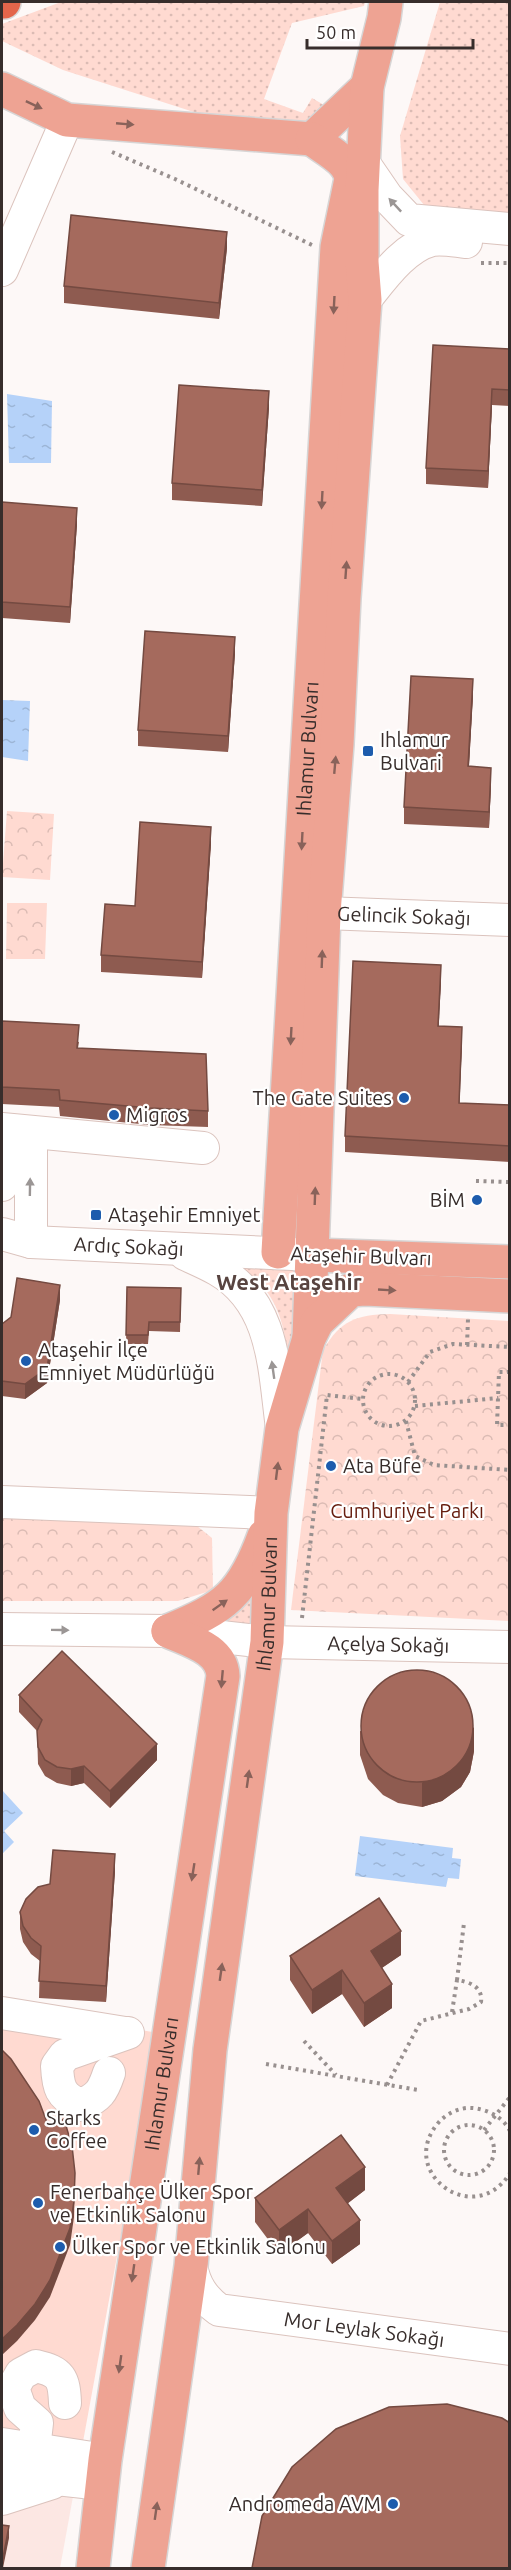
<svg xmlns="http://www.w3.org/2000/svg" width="511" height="2570" font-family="Ubuntu,sans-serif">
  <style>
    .built { fill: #fce7e3 }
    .grass { fill: url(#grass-dots) }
    .park { fill: url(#park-crowns) }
    .pitch { fill: #ffdad1 }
    .water { fill: url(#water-ripples) }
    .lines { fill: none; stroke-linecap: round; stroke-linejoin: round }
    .minor-casing { stroke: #dbc3bd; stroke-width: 34 }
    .major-casing { stroke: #d7d5d5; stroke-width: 36 }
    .highway-casing { stroke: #d7d5d5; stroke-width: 36 }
    .path { stroke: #98908f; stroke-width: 4; stroke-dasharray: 3 4.5; stroke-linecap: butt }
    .minor { stroke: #fff; stroke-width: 32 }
    .major { stroke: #eea393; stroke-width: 33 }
    .highway { stroke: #e3654b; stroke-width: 33 }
    .wall { fill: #8e5b50 }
    .shaded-wall { fill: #744a41 }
    .building { fill: #a56a5d; stroke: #744a41; stroke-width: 1.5 }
    .oneway { fill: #89625a }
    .oneway2 { fill: #9b9695 }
    .poi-dot { fill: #1d5cad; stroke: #fff; stroke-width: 2 }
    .labels { text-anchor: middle; stroke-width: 4.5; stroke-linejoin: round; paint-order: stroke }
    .poi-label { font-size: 20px; fill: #372d2b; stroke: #fff; text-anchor: start }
    .street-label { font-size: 20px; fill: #372d2b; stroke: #fff }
    .park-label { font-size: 20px; fill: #671d0e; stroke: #fff }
    .quarter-label { font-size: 22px; font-weight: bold; fill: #584440; stroke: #fff }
  </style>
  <defs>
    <pattern id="grass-dots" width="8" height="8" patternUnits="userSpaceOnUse" patternTransform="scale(1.5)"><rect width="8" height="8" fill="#ffdad1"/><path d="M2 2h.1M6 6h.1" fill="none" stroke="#dbbbb4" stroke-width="1.8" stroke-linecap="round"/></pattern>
    <pattern id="park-crowns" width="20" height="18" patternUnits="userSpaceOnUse" patternTransform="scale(1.5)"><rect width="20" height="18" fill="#ffdad1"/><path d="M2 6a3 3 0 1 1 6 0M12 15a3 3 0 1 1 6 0" fill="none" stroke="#dbbbb4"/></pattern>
    <pattern id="water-ripples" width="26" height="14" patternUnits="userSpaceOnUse" patternTransform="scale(1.5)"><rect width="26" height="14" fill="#b5d2f9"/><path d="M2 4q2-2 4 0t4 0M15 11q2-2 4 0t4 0" fill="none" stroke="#9cb5d6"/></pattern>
  </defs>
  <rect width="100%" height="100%" fill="#fdf8f7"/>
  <path class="built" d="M2,2461L78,2469L60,2568H2Z"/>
  <g class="grass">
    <path d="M61,2H365L364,6L292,23L264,99L303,113L312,98L324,105L314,118L290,130L225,122L63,70L2,41V24Z"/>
    <path d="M440,2H509V218L459,214L424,205L403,179L400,136Z"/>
    <path d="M232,1266L302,1269L290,1356L287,1355C286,1330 277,1298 257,1281C249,1276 240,1271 232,1266Z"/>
    <path d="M261,1571L256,1625L210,1622Z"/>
  </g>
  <g class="park">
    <path d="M7,811L54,814L50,880L2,877Z"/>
    <path d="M7,903H47L45,959H6Z"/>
    <path d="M390,1314L509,1321V1621L291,1610L323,1350C341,1320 356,1315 390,1314Z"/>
    <path d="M2,1515L192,1522L212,1538L213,1590L178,1601H2Z"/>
  </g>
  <path class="pitch" d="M2,1998L10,2007L158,2033L78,2469L2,2461Z"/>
  <g class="water">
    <path d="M7,394L52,401L51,463H9Z"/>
    <path d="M2,700L30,701L28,761L2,757Z"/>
    <path d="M2,1790L23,1813L4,1831L14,1842L2,1854Z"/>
    <path d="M360,1836L453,1848L452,1858L461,1859L459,1879L448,1878L446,1887L355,1876Z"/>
  </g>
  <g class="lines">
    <g class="minor-casing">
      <g id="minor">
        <path d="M363,162L387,197L409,220L510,229"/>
        <path d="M2,270L67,120"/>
        <path d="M365,300C382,279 404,247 432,240C442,238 456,241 466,242"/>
        <path id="s1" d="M324,913L510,920"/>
        <path d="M2,1129L203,1148"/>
        <path d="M2,1185L4,1130"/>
        <path id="s2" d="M2,1234L31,1242L313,1255"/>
        <path d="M31,1242V1132"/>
        <path d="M185,1254C196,1259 208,1264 218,1270C275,1303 274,1370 282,1428"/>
        <path d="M2,1502L271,1513"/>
        <path id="s3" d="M2,1629L168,1631L267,1642L510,1647"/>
        <path d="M2,2013L125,2033"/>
        <path d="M109,2073C103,2091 99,2098 80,2105C60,2096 58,2087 57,2066L65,2055L128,2033"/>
        <path id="s4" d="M191,2266C195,2286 203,2298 219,2310L510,2349"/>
        <path d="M2,2444L105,2460"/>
        <path d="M34,2449L37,2423L20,2408L13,2388L21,2374L36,2366C61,2372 64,2378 65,2403"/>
        <path d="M2,2473L102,2484"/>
        <path d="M2,2499L52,2483"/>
      </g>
    </g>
    <g class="major-casing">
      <g id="major">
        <path d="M2,89L67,120L312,139L367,87"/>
        <path id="s5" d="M278,1252L337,247L351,179C349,160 326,150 312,139"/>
        <path d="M313,1255L510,1262"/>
        <path d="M309,1338L324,913L337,744L344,598L365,300L362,262V190L367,87L384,18L386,2"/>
        <path d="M168,1631C225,1608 243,1594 264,1536"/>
        <path id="s6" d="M93,2568L105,2460L223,1676C222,1649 190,1641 168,1631"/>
        <path id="s7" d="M148,2568L191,2266L210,2050L267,1642L271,1513L282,1428L309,1338L317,1322L351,1290L365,1289L510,1296"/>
      </g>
    </g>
    <g class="highway-casing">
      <path id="highway" d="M2,2H4"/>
    </g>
    <g class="path">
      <path d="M112,152L175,179L312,245"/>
      <path d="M481,263H510"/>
      <path d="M476,1181L510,1182"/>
      <path d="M467,1345L468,1319"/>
      <path d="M510,1372H499L497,1425H510"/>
      <circle cx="389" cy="1400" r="26"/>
      <path d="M408,1382L430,1352L453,1344L510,1347"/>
      <path d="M415,1406L498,1398"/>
      <path d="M406,1421L415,1456L434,1465L510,1470"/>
      <path d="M302,1618L327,1395L362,1399"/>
      <path d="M452,2012L457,1980"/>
      <path d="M304,2041L336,2075"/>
      <path d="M266,2064L418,2090"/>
      <path d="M387,2085L421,2021L469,2009L481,2002C483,1987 470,1982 457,1980L464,1923"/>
      <circle cx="469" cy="2150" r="25"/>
      <path d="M484,2130L510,2097"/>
      <path d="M510,2131C503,2117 487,2109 472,2108C461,2107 447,2113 439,2122C395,2172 475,2230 510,2173"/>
    </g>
    <use href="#minor" class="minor"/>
    <use href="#major" class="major"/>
    <use href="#highway" class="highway"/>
  </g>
  <g class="wall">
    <path d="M227,248L219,319L64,303V286Z"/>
    <path d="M510,349V406L492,405L488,488L426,484V468Z"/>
    <path d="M269,407L262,506L172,500V483Z"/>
    <path d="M2,502L77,524L70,623L2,618Z"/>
    <path d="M235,653L228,752L138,746V730Z"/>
    <path d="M473,695L469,766L491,784L489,828L404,824V807Z"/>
    <path d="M211,843L202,978L101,972V955L135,906Z"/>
    <path d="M441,981L438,1026L462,1043L459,1103L510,1105V1162L345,1152V1136Z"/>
    <path d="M2,1021L79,1042L78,1048L208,1111V1127L150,1125L60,1116L59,1107L2,1104Z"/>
    <path d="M127,1287L181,1288L180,1332L149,1331L148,1344H126Z"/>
    <path d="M60,1300L47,1383L25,1399L2,1396V1324Z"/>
    <path d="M19,1695L157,1760L110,1808L84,1783L71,1786L57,1783L45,1776L38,1764L37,1731L19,1712Z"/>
    <path d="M360,1731L474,1751L470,1772L461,1787L442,1801L422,1807L398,1803L383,1795L368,1779L360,1755Z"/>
    <path d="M115,1871L106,2002L39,1998L40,1961L31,1954L23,1942L20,1929V1912Z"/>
    <path d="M401,1955L382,1968L392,2008L364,2027L342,1994L312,2014L290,1980V1956Z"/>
    <path d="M365,2190L347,2204L360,2244L332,2264L308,2233L279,2254L255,2222V2198Z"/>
  </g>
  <g class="shaded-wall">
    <path d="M227,232V248L219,319V303Z"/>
    <path d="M492,389V405L488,488V471Z"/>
    <path d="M269,391V407L262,506V490Z"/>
    <path d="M77,508V524L70,623V607Z"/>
    <path d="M235,637V653L228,752V736Z"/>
    <path d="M473,679V695L468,783V766Z"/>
    <path d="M491,768V784L489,828V812Z"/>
    <path d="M211,827V843L202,978V962Z"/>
    <path d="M441,965V981L438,1042V1026Z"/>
    <path d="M462,1027V1043L459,1119V1103Z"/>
    <path d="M60,1285V1300L47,1383L25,1399V1384Z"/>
    <path d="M474,1727V1751L470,1772L461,1787L442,1801L422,1807V1783Z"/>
    <path d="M157,1744V1760L110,1808V1791Z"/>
    <path d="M84,1766V1783L71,1786V1769Z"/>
    <path d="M115,1854V1871L106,2002V1986Z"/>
    <path d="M401,1931V1955L371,1975V1951Z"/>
    <path d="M342,1970V1994L312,2014V1990Z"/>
    <path d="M392,1984V2008L364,2027V2003Z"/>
    <path d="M365,2167V2190L336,2212V2188Z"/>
    <path d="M75,2173L74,2217L70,2245L50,2297L35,2320L17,2341L2,2355V2339Z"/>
    <path d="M308,2209V2233L279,2254V2230Z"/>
    <path d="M360,2220V2244L332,2264V2241Z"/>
    <path d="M9,2526V2538L3,2568H2V2563Z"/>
  </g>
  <g class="building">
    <path d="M71,215L227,232L219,303L64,286Z"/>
    <path d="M433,345L510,349V390L492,389L488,471L426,468Z"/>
    <path d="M179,385L269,391L262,490L172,483Z"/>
    <path d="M2,502L77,508L70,607L2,602Z"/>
    <path d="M145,631L235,637L228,736L138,730Z"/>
    <path d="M411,676L473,679L468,766L491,768L489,812L404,807Z"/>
    <path d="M140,822L211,827L202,962L101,955L105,904L135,906Z"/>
    <path d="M353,961L441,965L438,1026L462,1027L459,1103L510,1105V1146L345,1136Z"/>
    <path d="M2,1021L79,1025L77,1048L206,1054L208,1111L150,1108L60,1100L59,1090L2,1087Z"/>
    <path d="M17,1278L60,1285L47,1368L25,1384L2,1381V1324L11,1317Z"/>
    <path d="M127,1287L181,1288L180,1322H149L148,1335H126Z"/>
    <path d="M62,1651L157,1744L110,1791L84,1766L71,1769L57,1767L45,1760L38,1747L37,1731L42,1720L19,1695Z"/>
    <circle cx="417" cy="1726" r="56"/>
    <path d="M53,1850L115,1854L106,1986L39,1981L41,1946L31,1938L23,1926L20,1912L26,1899L38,1887L50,1884Z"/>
    <path d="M379,1898L401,1931L371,1951L392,1984L364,2003L342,1970L312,1990L290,1956Z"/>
    <path d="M2,2050L11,2059L39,2101L48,2125L64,2119L72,2146L75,2173L74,2201L70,2228L50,2280L35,2304L17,2325L2,2339Z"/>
    <path d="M341,2135L365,2167L336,2188L360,2220L332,2241L308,2209L279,2230L255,2198Z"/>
    <path d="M447,2404L502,2418L510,2423V2568H252L262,2516L292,2467L336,2429L389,2407Z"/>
    <path d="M2,2525L9,2526L2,2563Z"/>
  </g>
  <defs><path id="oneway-solid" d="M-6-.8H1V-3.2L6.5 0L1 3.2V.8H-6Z" transform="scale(1.5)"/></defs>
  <g class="oneway">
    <use href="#oneway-solid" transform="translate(34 105) rotate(25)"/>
    <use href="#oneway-solid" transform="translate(125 124) rotate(5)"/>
    <use href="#oneway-solid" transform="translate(334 305) rotate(93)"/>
    <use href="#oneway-solid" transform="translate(322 500) rotate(93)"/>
    <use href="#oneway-solid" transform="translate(346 570) rotate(-86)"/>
    <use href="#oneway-solid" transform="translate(335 765) rotate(-85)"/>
    <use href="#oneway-solid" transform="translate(302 841) rotate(93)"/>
    <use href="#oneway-solid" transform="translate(322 959) rotate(-88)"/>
    <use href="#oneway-solid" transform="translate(291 1036) rotate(93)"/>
    <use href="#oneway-solid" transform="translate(315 1196) rotate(-88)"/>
    <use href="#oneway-solid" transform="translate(387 1290) rotate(3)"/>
    <use href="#oneway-solid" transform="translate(277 1471) rotate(-83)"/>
    <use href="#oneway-solid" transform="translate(220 1605) rotate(-35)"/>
    <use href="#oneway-solid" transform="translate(222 1679) rotate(95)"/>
    <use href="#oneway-solid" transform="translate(248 1779) rotate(-82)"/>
    <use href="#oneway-solid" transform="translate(193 1872) rotate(99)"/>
    <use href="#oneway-solid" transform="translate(221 1972) rotate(-82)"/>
    <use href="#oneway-solid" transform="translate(199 2166) rotate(-85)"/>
    <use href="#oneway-solid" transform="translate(133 2273) rotate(98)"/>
    <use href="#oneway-solid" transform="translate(120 2364) rotate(98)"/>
    <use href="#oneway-solid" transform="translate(156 2511) rotate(-82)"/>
  </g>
  <g class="oneway2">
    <use href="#oneway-solid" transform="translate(395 205) rotate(-133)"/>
    <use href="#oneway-solid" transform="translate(30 1187) rotate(-89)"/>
    <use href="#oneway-solid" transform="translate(273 1370) rotate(-98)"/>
    <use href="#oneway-solid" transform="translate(60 1630) rotate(1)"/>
  </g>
  <g class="poi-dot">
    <rect x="362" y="745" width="12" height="12" rx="3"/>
    <circle cx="404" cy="1098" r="6"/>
    <circle cx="114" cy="1115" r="6"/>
    <circle cx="477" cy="1200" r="6"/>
    <rect x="90" y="1209" width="12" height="12" rx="3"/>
    <circle cx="26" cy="1361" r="6"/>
    <circle cx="331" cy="1466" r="6"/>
    <circle cx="34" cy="2130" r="6"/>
    <circle cx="38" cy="2203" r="6"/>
    <circle cx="60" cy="2247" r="6"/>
    <circle cx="393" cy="2504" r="6"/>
  </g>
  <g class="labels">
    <g class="poi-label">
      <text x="380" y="747">Ihlamur<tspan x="380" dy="23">Bulvari</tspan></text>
      <text x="392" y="1105" text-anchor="end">The Gate Suites</text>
      <text x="126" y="1122">Migros</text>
      <text x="465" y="1207" text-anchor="end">BİM</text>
      <text x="108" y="1222">Ataşehir Emniyet</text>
      <text x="38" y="1357">Ataşehir İlçe<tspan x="38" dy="23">Emniyet Müdürlüğü</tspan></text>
      <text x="343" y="1473">Ata Büfe</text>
      <text x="46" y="2125">Starks<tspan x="46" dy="23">Coffee</tspan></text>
      <text x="50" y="2199">Fenerbahçe Ülker Spor<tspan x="50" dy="23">ve Etkinlik Salonu</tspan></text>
      <text x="72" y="2254">Ülker Spor ve Etkinlik Salonu</text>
      <text x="381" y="2511" text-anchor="end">Andromeda AVM</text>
    </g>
    <g class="street-label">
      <text dy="7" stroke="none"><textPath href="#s5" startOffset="504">Ihlamur Bulvarı</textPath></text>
      <text dy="7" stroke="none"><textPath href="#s1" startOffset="80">Gelincik Sokağı</textPath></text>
      <text dy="7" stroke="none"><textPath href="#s2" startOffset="128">Ardıç Sokağı</textPath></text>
      <text transform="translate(361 1256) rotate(2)" y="7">Ataşehir Bulvarı</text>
      <text dy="7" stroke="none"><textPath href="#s7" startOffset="972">Ihlamur Bulvarı</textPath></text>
      <text dy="7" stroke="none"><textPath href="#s3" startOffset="387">Açelya Sokağı</textPath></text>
      <text dy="7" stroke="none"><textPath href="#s6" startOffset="489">Ihlamur Bulvarı</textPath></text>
      <text dy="7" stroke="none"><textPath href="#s4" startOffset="200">Mor Leylak Sokağı</textPath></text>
    </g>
    <g class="park-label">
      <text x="407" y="1518">Cumhuriyet Parkı</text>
    </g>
    <g class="quarter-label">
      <text x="289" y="1290">West Ataşehir</text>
    </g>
  </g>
  <rect width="511" height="2570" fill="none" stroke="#372d2b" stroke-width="6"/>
  <path d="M307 39v9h166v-9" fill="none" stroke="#372d2b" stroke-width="3"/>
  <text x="316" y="39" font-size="18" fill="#372d2b" stroke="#ffffff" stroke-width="4.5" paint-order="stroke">50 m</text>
</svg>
